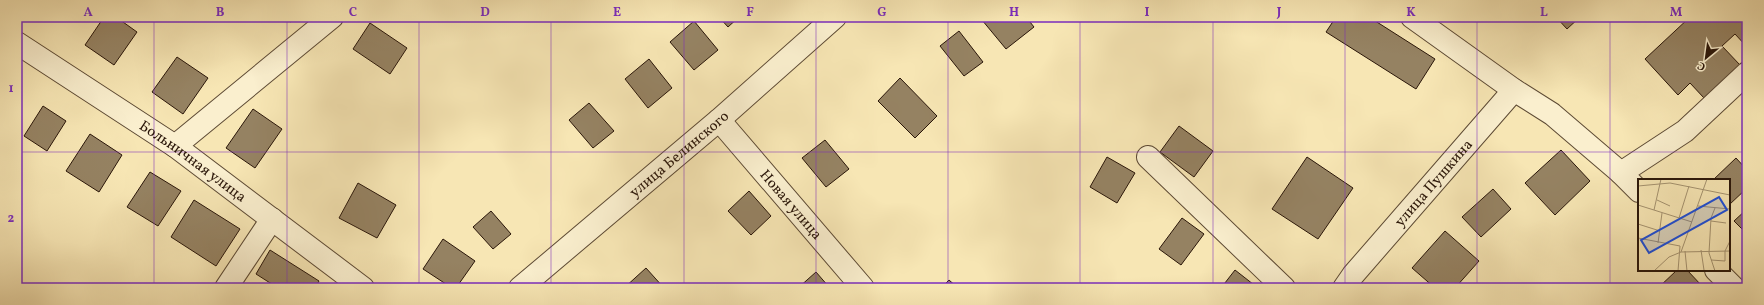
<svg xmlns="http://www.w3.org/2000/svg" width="1764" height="305" font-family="Vollkorn,serif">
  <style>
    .building { fill: #958262; stroke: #2a1609 }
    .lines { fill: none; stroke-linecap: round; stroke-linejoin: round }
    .minor-casing { stroke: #5d4a34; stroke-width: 24 }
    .minor { stroke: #faefce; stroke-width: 22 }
    .grid { fill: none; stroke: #7b2cbf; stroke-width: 1; stroke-opacity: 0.55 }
    .labels { text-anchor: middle; stroke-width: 3.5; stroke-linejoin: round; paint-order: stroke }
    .street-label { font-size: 15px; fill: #2a1609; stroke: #faefce }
    .inset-road { fill: none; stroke: #a59370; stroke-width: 1 }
    .view { fill: #1d4ed8; fill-opacity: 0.15; stroke: #1d4ed8; stroke-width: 2 }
    .inset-edge { fill: none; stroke: #2a1609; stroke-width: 2 }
    .neatline { fill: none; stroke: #7b2cbf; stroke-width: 1.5 }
    .grid-label { font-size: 13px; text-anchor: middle; font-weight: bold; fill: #7b2cbf }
  </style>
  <rect width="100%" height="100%" fill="#f7e6b4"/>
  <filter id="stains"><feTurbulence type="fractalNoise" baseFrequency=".005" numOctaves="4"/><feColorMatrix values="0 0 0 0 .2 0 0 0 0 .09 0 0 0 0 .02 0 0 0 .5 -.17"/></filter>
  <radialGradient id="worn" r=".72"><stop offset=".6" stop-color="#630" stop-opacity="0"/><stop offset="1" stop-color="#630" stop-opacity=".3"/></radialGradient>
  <g class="building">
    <path d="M104,17H116L137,32L114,65L85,45Z"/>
    <path d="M283,17H294L291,22Z"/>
    <path d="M719,17H739L728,27Z"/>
    <path d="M986,17H1026L1034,27L1006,49L982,20Z"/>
    <path d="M1336,17H1369L1435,59L1416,89L1326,32Z"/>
    <path d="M1556,17H1580L1567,29Z"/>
    <path d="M1690,17H1747V47L1735,34L1722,46L1740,65L1704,98L1690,83L1678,95L1645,59Z"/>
    <path d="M694,21L718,50L694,70L670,42Z"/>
    <path d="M370,23L407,48L390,74L353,49Z"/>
    <path d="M959,31L983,62L964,76L940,46Z"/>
    <path d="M177,57L208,78L183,114L152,92Z"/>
    <path d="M649,59L672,88L648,108L625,79Z"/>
    <path d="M900,78L937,116L915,138L878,101Z"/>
    <path d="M589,103L614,131L593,148L569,120Z"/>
    <path d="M43,106L66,121L47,151L24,136Z"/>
    <path d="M253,109L282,129L255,168L226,148Z"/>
    <path d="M1179,126L1213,151L1194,177L1160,152Z"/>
    <path d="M90,134L122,155L99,192L66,171Z"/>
    <path d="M825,140L849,169L826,187L802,158Z"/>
    <path d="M1561,150L1590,181L1555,215L1525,183Z"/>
    <path d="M1107,157L1135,173L1117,203L1090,187Z"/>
    <path d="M1307,157L1353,188L1318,239L1272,209Z"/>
    <path d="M1736,158L1747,170V188L1729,205V180H1713Z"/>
    <path d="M150,172L181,191L158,226L127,207Z"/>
    <path d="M358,183L396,205L377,238L339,218Z"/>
    <path d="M1493,189L1511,209L1481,237L1462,217Z"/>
    <path d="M749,191L771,216L751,235L728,211Z"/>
    <path d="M194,200L240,229L216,266L171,237Z"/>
    <path d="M1747,209V234L1734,221Z"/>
    <path d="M491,211L511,234L493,249L473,227Z"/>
    <path d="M1182,218L1204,234L1181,265L1159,249Z"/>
    <path d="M1445,231L1479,261L1455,288H1435L1412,268Z"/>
    <path d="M443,239L475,261L456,288H452L423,269Z"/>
    <path d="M270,250L319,281L315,288H278L256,274Z"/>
    <path d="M646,268L664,288H624Z"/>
    <path d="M1235,270L1258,288H1221Z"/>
    <path d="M1677,270H1687L1702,286L1700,288H1658Z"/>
    <path d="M816,272L829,287L828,288H798Z"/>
    <path d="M949,280L958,288H941Z"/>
  </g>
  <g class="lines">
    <g class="minor-casing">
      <g id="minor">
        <path d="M1412,17L1514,90L1552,114L1621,173L1639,191"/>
        <path id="s1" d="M17,43L175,146L363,288"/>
        <path id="s2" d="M719,120L863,288"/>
        <path d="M175,146L332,17"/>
        <path d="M1148,157L1284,288"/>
        <path d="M1621,173L1685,131L1747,73"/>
        <path d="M1716,270L1734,288"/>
        <path d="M226,288L272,219"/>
        <path id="s3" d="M520,288L719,120L835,17"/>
        <path id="s4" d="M1344,288L1353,275L1514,90"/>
      </g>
    </g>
    <use href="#minor" class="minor"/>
  </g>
  <path class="grid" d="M154,17V288M287,17V288M419,17V288M551,17V288M684,17V288M816,17V288M948,17V288M1080,17V288M1213,17V288M1345,17V288M1477,17V288M1610,17V288M17,152H1747"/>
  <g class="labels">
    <g class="street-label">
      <text dy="5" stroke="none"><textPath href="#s3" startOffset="208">улица Белинского</textPath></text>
      <text dy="5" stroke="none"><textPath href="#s1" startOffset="212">Больничная улица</textPath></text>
      <text dy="5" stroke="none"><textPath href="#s4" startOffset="138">улица Пушкина</textPath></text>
      <text dy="5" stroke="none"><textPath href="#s2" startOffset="111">Новая улица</textPath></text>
    </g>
  </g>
  <g transform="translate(1638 179)">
    <rect width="92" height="92" fill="#f7e6b4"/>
    <path class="inset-road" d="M0,7L32,4L92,16M19,21L32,27M0,26L54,43M60,27L92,30M16,31L23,0M41,39L51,7M73,42L88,44M0,45L22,52M0,59L42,67L40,92M20,64L24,34M63,71L66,91M47,72L49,92M43,73L69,0M73,81L87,82V72L92,62M16,92L31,78L43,73L92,72M77,92L71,74L73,39L77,29"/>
    <path class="view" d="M81,18L89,31L11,74L3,61Z"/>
    <rect width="92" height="92" class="inset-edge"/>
  </g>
  <rect width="1764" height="305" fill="none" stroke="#f7e6b4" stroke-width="44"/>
  <g transform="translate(1706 58) rotate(209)" stroke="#faefce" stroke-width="3" paint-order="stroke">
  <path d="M0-3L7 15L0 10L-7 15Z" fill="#2a1609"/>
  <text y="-6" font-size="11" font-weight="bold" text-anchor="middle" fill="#2a1609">С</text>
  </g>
  <rect x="22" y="22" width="1720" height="261" class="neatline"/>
  <g class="grid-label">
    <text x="88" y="16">A</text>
    <text x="220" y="16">B</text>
    <text x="353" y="16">C</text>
    <text x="485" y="16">D</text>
    <text x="617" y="16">E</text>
    <text x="750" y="16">F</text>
    <text x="882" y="16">G</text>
    <text x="1014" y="16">H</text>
    <text x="1147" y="16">I</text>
    <text x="1279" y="16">J</text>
    <text x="1411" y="16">K</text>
    <text x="1544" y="16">L</text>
    <text x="1676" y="16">M</text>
    <text x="11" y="92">1</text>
    <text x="11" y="222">2</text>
  </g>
  <rect width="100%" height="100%" filter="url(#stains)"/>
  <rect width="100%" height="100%" fill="url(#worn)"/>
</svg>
